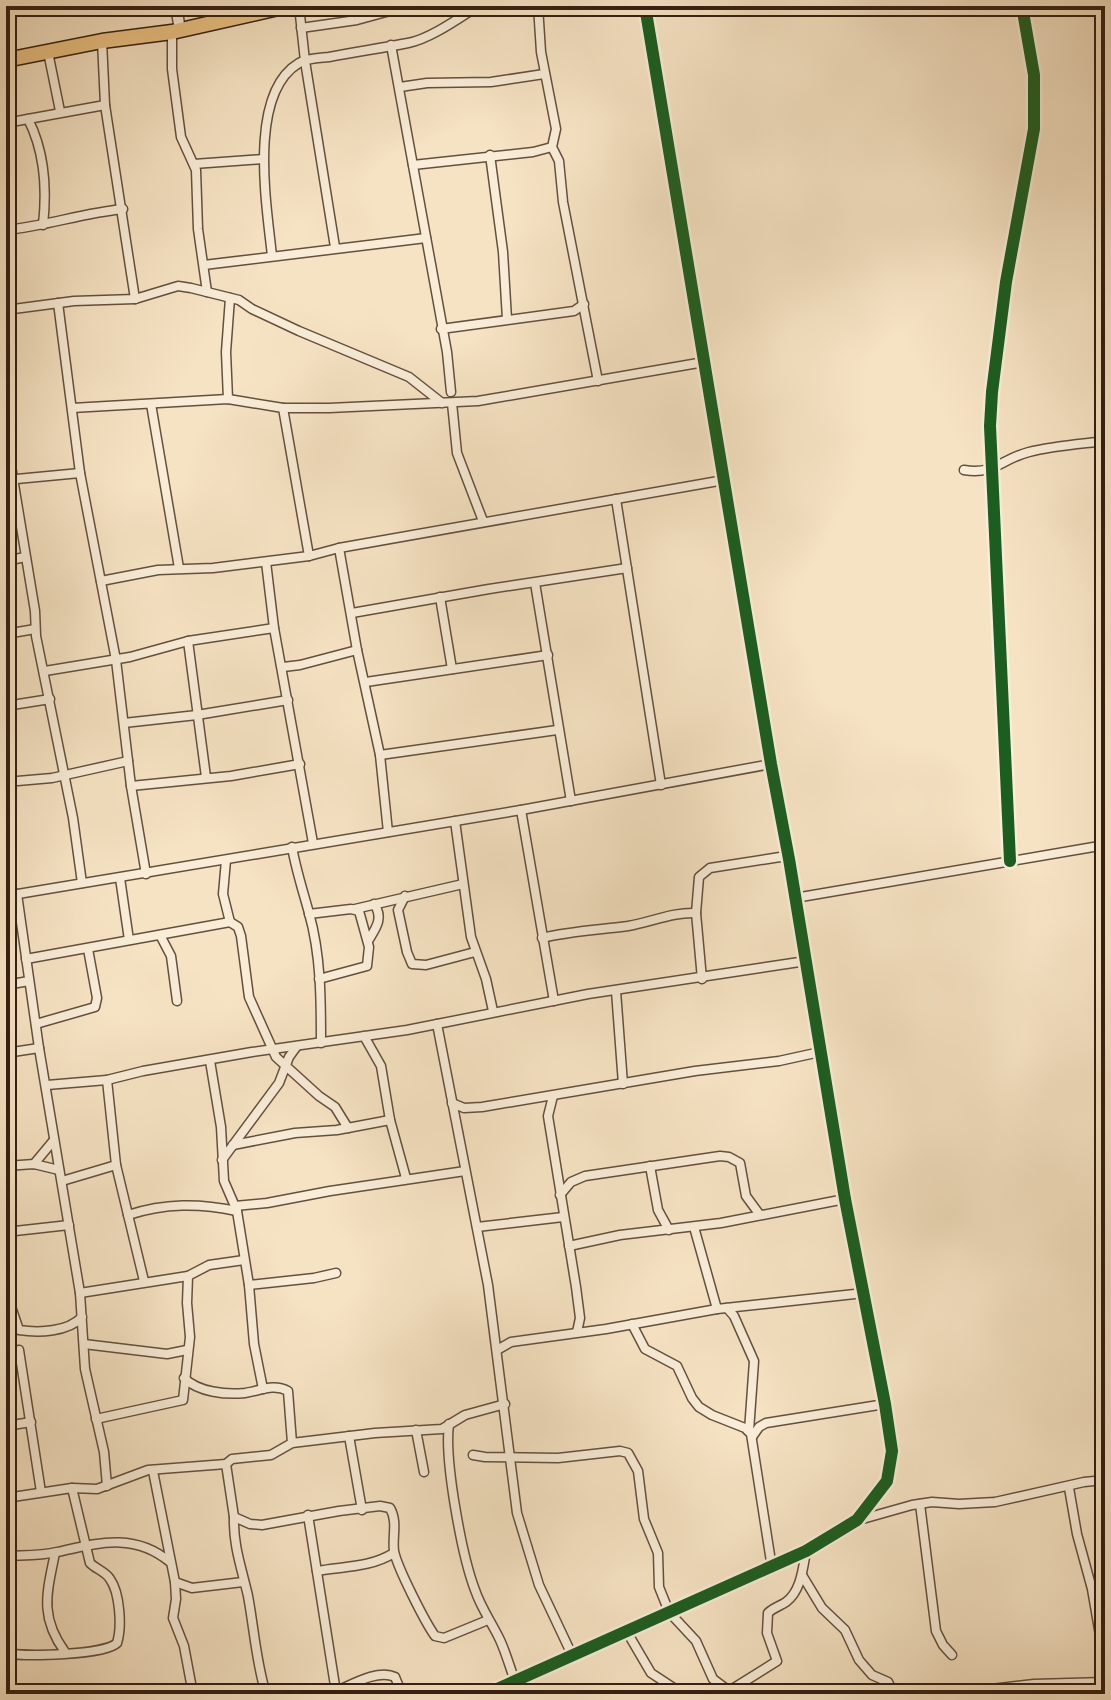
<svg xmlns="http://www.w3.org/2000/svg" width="1111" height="1700" font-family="'IM FELL English',serif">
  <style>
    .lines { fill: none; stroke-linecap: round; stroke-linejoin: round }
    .minor-casing { stroke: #64503e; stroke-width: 11 }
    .tertiary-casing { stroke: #64503e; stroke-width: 13 }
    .trunk-casing { stroke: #341f11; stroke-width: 17 }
    .minor { stroke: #f9edd8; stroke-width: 8 }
    .tertiary { stroke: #f9edd8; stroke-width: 10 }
    .trunk { stroke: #ebc282; stroke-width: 14 }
    .cycleway-casing { stroke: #f9edd8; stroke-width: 17 }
    .cycleway { stroke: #1b5e20; stroke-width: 12 }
  </style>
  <rect width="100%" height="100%" fill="#f6e3c3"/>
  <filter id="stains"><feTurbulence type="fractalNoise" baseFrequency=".0025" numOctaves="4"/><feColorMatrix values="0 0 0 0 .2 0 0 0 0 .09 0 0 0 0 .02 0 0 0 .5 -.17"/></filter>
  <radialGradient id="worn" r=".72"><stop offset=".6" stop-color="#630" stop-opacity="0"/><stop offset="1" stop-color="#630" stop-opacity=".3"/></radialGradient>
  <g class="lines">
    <g class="minor-casing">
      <g id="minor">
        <path d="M299,6L305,61L335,247"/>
        <path d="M301,28L357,20L408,6"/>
        <path d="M172,32V69L181,137L196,170L198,229L207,292"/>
        <path d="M102,41L105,105L135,299"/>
        <path d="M391,45L447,352L451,392"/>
        <path d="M48,52L60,111"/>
        <path d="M400,87L427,83L491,82L544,74"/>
        <path d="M28,119C45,152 47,189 43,225"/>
        <path d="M6,123L105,105"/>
        <path d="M552,147L559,161L563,202L598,381"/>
        <path d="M490,155L503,252L507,319"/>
        <path d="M194,164L263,159"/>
        <path d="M413,165L533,152L552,147L556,129L541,52L538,6"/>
        <path d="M6,230C46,226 83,213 123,209"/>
        <path d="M272,256C267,207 247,94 299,63C307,58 320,58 329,57C355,52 382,48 408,43C430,39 459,18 478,6"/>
        <path d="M204,265L426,238"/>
        <path d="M58,303L80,473L116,660L131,786L146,874"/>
        <path d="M6,310L74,301L135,299L178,286L191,288L239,300L252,309L299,331L409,377L442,403"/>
        <path d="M441,329L574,311L584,304"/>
        <path d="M228,399L226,352L230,298"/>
        <path d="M452,403L457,453L483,521"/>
        <path d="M151,404L179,568"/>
        <path d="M72,408L228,399L283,408L309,556"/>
        <path d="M283,408H329L478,401L704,362"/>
        <path d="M6,436L35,611L36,636L73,818L82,883"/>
        <path d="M964,470C995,475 1001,459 1029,452C1052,446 1081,444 1105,441"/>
        <path d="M6,480L80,473"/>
        <path d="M616,499L661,785"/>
        <path d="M339,548L724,480"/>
        <path d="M6,561L25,557"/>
        <path d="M266,562L274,628L313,843"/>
        <path d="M101,581L158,570L213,568L309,556L339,548L357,650L380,755L388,832"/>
        <path d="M535,583L571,801"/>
        <path d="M440,597L452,669"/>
        <path d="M352,613L489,589L627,568"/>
        <path d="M6,634L35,629"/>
        <path d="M188,641L206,777"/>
        <path d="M283,667L300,665L357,650"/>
        <path d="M45,671L130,657L188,641L274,628"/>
        <path d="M366,682L548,655"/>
        <path d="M6,706L50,699"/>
        <path d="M124,723L197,715L288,700"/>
        <path d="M380,755L557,730"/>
        <path d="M6,782L52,778L128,761"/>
        <path d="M131,786L231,776L300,764"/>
        <path d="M521,810L554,1001"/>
        <path d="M455,821L471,937L486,979L493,1011"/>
        <path d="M292,847C296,870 303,891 309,913C321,955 321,1000 321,1043"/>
        <path d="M226,860L223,894L230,922L238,927L241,936L249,997L276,1057L319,1096L335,1107L348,1128"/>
        <path d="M1010,861L990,426L992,392L1006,282L1034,129V75L1022,6"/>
        <path d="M120,878L129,940"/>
        <path d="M17,894L39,1048L80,1293L85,1369L104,1452L107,1486"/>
        <path d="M6,896L521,810L771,764"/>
        <path d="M405,896L398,910L407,952L412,964L426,965L475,952"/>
        <path d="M795,898L1105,845"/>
        <path d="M355,909L463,884"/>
        <path d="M309,914L351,909L359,911L369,947L367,966L319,979"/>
        <path d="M160,935L171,956L177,1001"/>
        <path d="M542,938C571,931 599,930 628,926C652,922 672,912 696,913"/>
        <path d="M368,941C376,928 384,918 374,904"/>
        <path d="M26,959L230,922"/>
        <path d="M702,979L696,913L699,877L710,868L780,857L789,859"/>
        <path d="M6,985L29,981"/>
        <path d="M616,991L623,1084"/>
        <path d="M36,1024L95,1007L97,998L88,949"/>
        <path d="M437,1024L488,1285L517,1513L539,1585L573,1657"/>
        <path d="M364,1036L381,1066L390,1120L406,1178"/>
        <path d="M6,1053L39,1048"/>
        <path d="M210,1061L221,1127L224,1181L237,1211L249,1285L254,1344L263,1389"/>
        <path d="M107,1080L116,1165L144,1281"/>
        <path d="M47,1085L107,1080L143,1071L252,1052L407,1030L588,994L806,961"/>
        <path d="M553,1096L548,1116L576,1287L580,1318L577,1332"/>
        <path d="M452,1103L464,1108L482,1107L695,1071L779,1061L820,1052"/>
        <path d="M233,1145L295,1133L337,1130L390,1120"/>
        <path d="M222,1160L279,1083L289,1057L297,1046"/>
        <path d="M34,1164L54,1140"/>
        <path d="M6,1166L34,1164L59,1170"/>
        <path d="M650,1166L658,1210L669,1230"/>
        <path d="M62,1181L116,1165"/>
        <path d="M560,1195L571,1182L585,1176L720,1156L729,1157L740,1163L746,1196L760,1215"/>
        <path d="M235,1206L267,1203L330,1191L465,1171"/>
        <path d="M128,1215C165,1203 199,1203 237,1211"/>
        <path d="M477,1227L563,1217"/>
        <path d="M694,1227L717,1309"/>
        <path d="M6,1232L69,1225"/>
        <path d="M569,1246L620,1235L721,1223L845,1199"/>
        <path d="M249,1285L314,1278L336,1273"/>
        <path d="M6,1292L19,1330C39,1333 68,1332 82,1317"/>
        <path d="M80,1293L188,1276"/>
        <path d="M727,1308L734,1316L754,1361L749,1431"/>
        <path d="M632,1324L645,1349L677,1366L692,1398L699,1407L712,1415L745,1428L751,1434L772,1568"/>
        <path d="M84,1344L167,1354L187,1350"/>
        <path d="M19,1350L41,1492"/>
        <path d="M497,1350L511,1342L606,1329L717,1309L864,1293"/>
        <path d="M184,1378C198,1392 226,1395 245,1393C260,1391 273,1383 288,1391L292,1443"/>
        <path d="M96,1419L183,1400L190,1337L187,1303L188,1276L209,1265L244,1260"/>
        <path d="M449,1424C444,1460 462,1556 475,1590C481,1608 492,1623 500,1640C506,1653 510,1668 515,1681"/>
        <path d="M6,1426L31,1422"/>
        <path d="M416,1430L424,1472"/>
        <path d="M349,1436L362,1510"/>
        <path d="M752,1437L759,1427L766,1423L885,1404"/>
        <path d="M473,1455L485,1457L558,1458L620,1451L628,1453L638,1471L644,1519L658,1553L659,1587L669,1612L696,1641L713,1679L729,1691"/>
        <path d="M226,1464L234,1517L250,1524L262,1525L339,1511L380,1506L390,1508C398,1522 392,1537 394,1551C397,1567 425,1622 435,1636L444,1638L488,1620"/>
        <path d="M153,1471L175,1582L176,1599L173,1618L184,1646L193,1694"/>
        <path d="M1069,1488L1077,1534L1092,1589L1105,1664"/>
        <path d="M6,1498L72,1488L97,1489L148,1470L226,1464L232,1459L271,1455L292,1443L375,1433L442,1429L465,1415L505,1404"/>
        <path d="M920,1504L936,1631L943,1645L952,1655"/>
        <path d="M308,1515L336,1692"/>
        <path d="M234,1517C233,1546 242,1569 248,1596C254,1628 256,1662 266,1694"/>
        <path d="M859,1520L912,1505L932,1502L959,1504L995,1502L1084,1482L1105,1480"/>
        <path d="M55,1553C47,1593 39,1616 65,1652"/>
        <path d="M6,1556C22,1555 40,1556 57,1552C98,1543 134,1532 170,1562"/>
        <path d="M317,1571C345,1566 369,1568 394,1553"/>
        <path d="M802,1575L822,1608L845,1630L859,1660L872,1675L888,1682L894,1694"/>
        <path d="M175,1582L192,1588L243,1582"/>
        <path d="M627,1632L651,1673L683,1694"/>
        <path d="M6,1653C25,1657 105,1655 117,1643C122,1627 120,1593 110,1579C106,1572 96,1569 90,1563L72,1488"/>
        <path d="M726,1693L777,1661L767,1633L768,1613C773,1608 780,1606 786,1602C801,1591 803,1568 806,1551"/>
        <path d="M330,1694C348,1687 377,1668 395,1677L402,1694"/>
        <path d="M486,1694L806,1551L857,1520L887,1481L892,1451L885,1404L845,1199L789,859L771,764L645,6"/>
        <path d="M875,1694L983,1690L1034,1684L1105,1682"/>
      </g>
    </g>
    <g class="tertiary-casing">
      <path id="tertiary" d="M176,6L180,30"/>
    </g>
    <g class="trunk-casing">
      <path id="trunk" d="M6,60L102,41L172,32L287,6"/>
    </g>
    <use href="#minor" class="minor"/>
    <use href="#tertiary" class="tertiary"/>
    <use href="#trunk" class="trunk"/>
    <g class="cycleway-casing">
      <g id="cycleway">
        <path d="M1010,861L990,426L992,392L1006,282L1034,129V75L1022,6"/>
        <path d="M486,1694L806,1551L857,1520L887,1481L892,1451L885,1404L845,1199L789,859L771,764L645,6"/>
      </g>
    </g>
    <use href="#cycleway" class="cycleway"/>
  </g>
  <rect width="1111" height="1700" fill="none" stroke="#f6e3c3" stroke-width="32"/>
  <rect x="8" y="8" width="1095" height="1684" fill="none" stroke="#341f11" stroke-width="4"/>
  <rect x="16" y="16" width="1079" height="1668" fill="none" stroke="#341f11" stroke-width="2"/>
  <rect width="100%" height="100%" filter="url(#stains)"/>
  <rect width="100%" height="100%" fill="url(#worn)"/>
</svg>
